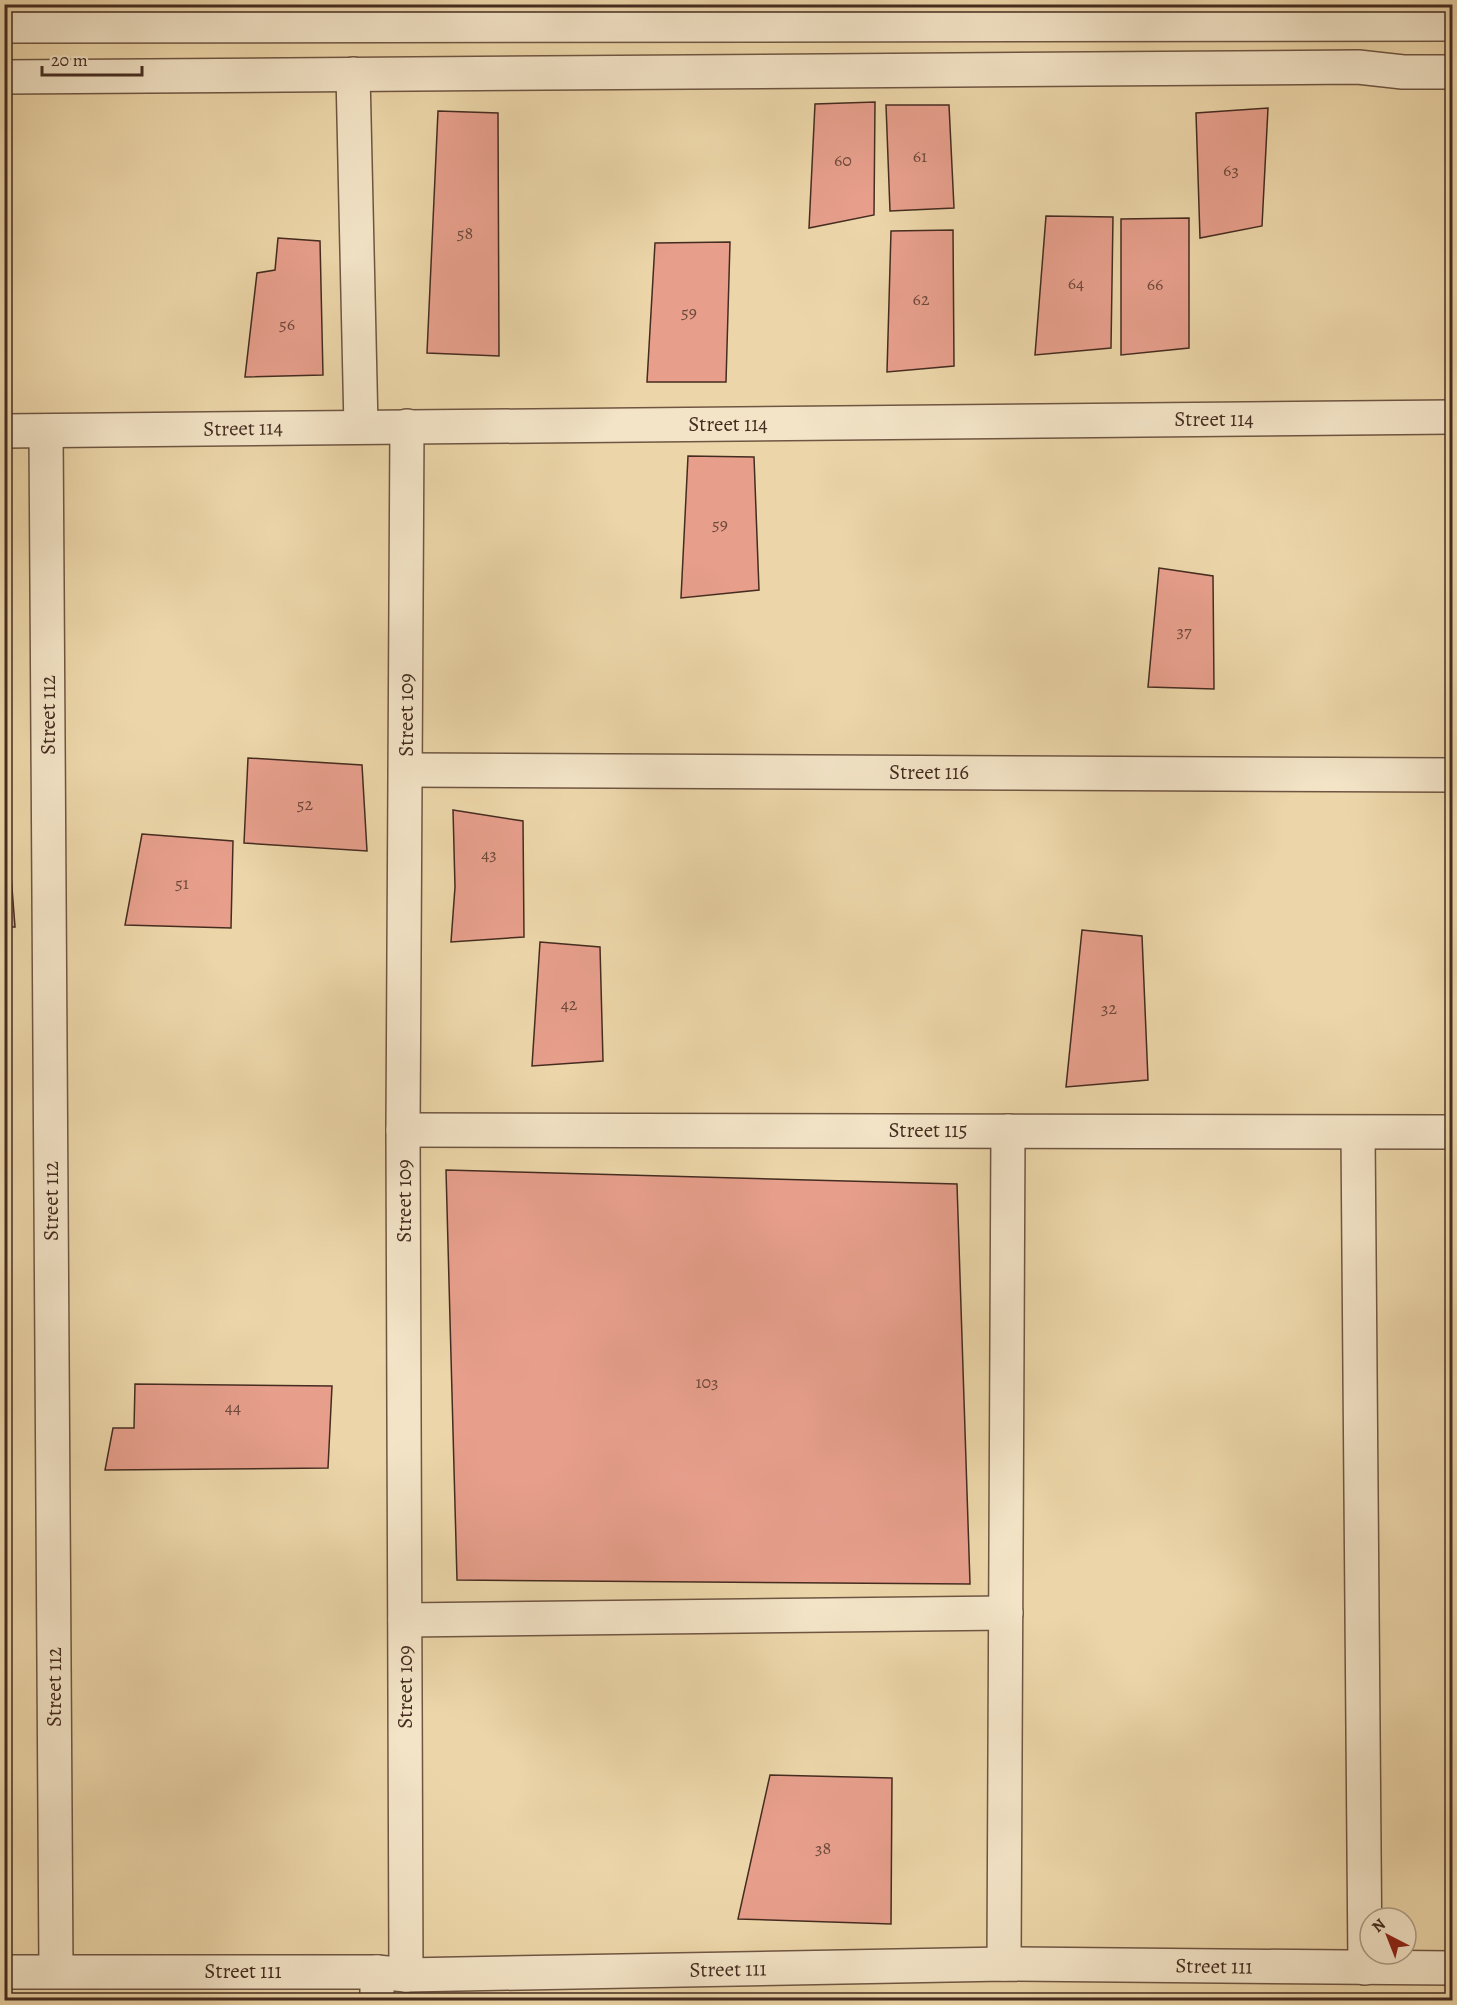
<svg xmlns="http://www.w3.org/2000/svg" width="1457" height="2005" font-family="Alegreya,serif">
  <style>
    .building { fill: #e79f8c; stroke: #452c20; stroke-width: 1.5 }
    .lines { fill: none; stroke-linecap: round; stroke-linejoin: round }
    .minor-casing { stroke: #6f5642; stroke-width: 36 }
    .minor { stroke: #f3e4c7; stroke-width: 33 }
    .labels { text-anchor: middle; stroke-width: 6; stroke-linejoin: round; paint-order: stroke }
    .number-label { font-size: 18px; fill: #6e493b }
    .street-label { font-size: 21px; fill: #452c20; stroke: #f3e4c7 }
  </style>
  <rect width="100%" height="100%" fill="#ecd6a9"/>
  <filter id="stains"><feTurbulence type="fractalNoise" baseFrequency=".00333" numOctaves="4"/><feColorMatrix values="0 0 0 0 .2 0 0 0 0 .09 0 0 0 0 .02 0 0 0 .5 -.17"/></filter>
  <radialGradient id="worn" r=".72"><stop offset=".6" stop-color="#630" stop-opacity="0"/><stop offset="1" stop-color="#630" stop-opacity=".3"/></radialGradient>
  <g class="building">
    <path d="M875,102L874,215L809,228L815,104Z"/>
    <path d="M886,105H949L954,208L890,211Z"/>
    <path d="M1268,108L1262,226L1200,238L1196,113Z"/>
    <path d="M438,111L498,113L499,356L427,353Z"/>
    <path d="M1046,216L1113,217L1111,348L1035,355Z"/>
    <path d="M1189,218V348L1121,355V219Z"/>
    <path d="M953,230L954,366L887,372L891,231Z"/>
    <path d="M278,238L320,241L323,375L245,377L257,273L275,270Z"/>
    <path d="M730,242L726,382H647L655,243Z"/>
    <path d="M688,456L754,457L759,590L681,598Z"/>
    <path d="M1159,568L1213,576L1214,689L1148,687Z"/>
    <path d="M248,758L362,765L367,851L244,843Z"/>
    <path d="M4,784L15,927H4Z"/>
    <path d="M453,810L523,821L524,937L451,942L455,887Z"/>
    <path d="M142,834L233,841L231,928L125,925Z"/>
    <path d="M1082,930L1142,936L1148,1080L1066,1087Z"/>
    <path d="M540,942L600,947L603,1061L532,1066Z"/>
    <path d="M446,1170L957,1184L970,1584L457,1580Z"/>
    <path d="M135,1384L332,1386L328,1468L105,1470L113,1428H134Z"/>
    <path d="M770,1775L892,1778L891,1924L738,1919Z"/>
  </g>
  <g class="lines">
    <g class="minor-casing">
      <g id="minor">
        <path d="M4,26L1452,24"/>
        <path d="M353,74L361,427"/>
        <path d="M4,77L1358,67L1403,72H1452"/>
        <path d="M4,431L1452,417"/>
        <path d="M46,431L56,1971"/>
        <path d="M406,770L1452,775"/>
        <path d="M403,1130L1452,1132"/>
        <path d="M1358,1133L1365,1968"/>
        <path d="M405,1620L1006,1613"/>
        <path d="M1004,1964L1008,1131"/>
        <path d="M4,1972H377L406,1975L1004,1964L1452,1968"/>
        <path d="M377,1972V2000"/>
        <path d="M406,1975L403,1130L407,426"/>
      </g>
    </g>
    <use href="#minor" class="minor"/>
  </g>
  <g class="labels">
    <g class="number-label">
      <text x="920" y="162">61</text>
      <text x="843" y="166">60</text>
      <text x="1231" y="176">63</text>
      <text x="465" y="239">58</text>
      <text x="1076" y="289">64</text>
      <text x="1155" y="290">66</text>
      <text x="921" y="305">62</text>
      <text x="689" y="318">59</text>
      <text x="287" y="330">56</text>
      <text x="720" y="530">59</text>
      <text x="1184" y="637">37</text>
      <text x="305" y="810">52</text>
      <text x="489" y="860">43</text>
      <text x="182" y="889">51</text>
      <text x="569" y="1010">42</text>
      <text x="1109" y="1014">32</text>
      <text x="707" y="1388">103</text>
      <text x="233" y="1413">44</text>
      <text x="823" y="1854">38</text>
    </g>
    <g class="street-label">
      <text x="1214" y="426">Street 114</text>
      <text x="728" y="431">Street 114</text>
      <text transform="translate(243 428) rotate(-1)" y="7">Street 114</text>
      <text transform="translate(48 715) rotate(-90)" y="7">Street 112</text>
      <text transform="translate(406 715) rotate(-90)" y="7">Street 109</text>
      <text x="929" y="779">Street 116</text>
      <text x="928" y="1137">Street 115</text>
      <text transform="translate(51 1201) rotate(-90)" y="7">Street 112</text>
      <text transform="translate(404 1201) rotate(-90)" y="7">Street 109</text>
      <text transform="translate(54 1687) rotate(-90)" y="7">Street 112</text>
      <text transform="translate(405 1687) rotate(-90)" y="7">Street 109</text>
      <text transform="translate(1214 1966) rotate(1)" y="7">Street 111</text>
      <text transform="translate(728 1969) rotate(-1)" y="7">Street 111</text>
      <text x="243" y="1978">Street 111</text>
    </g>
  </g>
  <rect width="1457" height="2005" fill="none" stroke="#ecd6a9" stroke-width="24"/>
  <rect x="6" y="6" width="1445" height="1993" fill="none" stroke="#452c20" stroke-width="3"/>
  <rect x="12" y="12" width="1433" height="1981" fill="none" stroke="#452c20" stroke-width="1.5"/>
  <g transform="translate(1388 1936) rotate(318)"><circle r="28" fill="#f3e4c7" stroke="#ad9a84" stroke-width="1.5"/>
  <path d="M0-4.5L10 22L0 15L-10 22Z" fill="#8f2418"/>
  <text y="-9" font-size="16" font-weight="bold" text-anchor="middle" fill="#452c20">N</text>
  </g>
  <path d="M42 66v9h100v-9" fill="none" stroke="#452c20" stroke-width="3"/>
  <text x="51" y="66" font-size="18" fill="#452c20" stroke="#f3e4c7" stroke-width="4.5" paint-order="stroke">20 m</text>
  <rect width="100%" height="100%" filter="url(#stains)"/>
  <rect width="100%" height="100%" fill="url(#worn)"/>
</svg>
